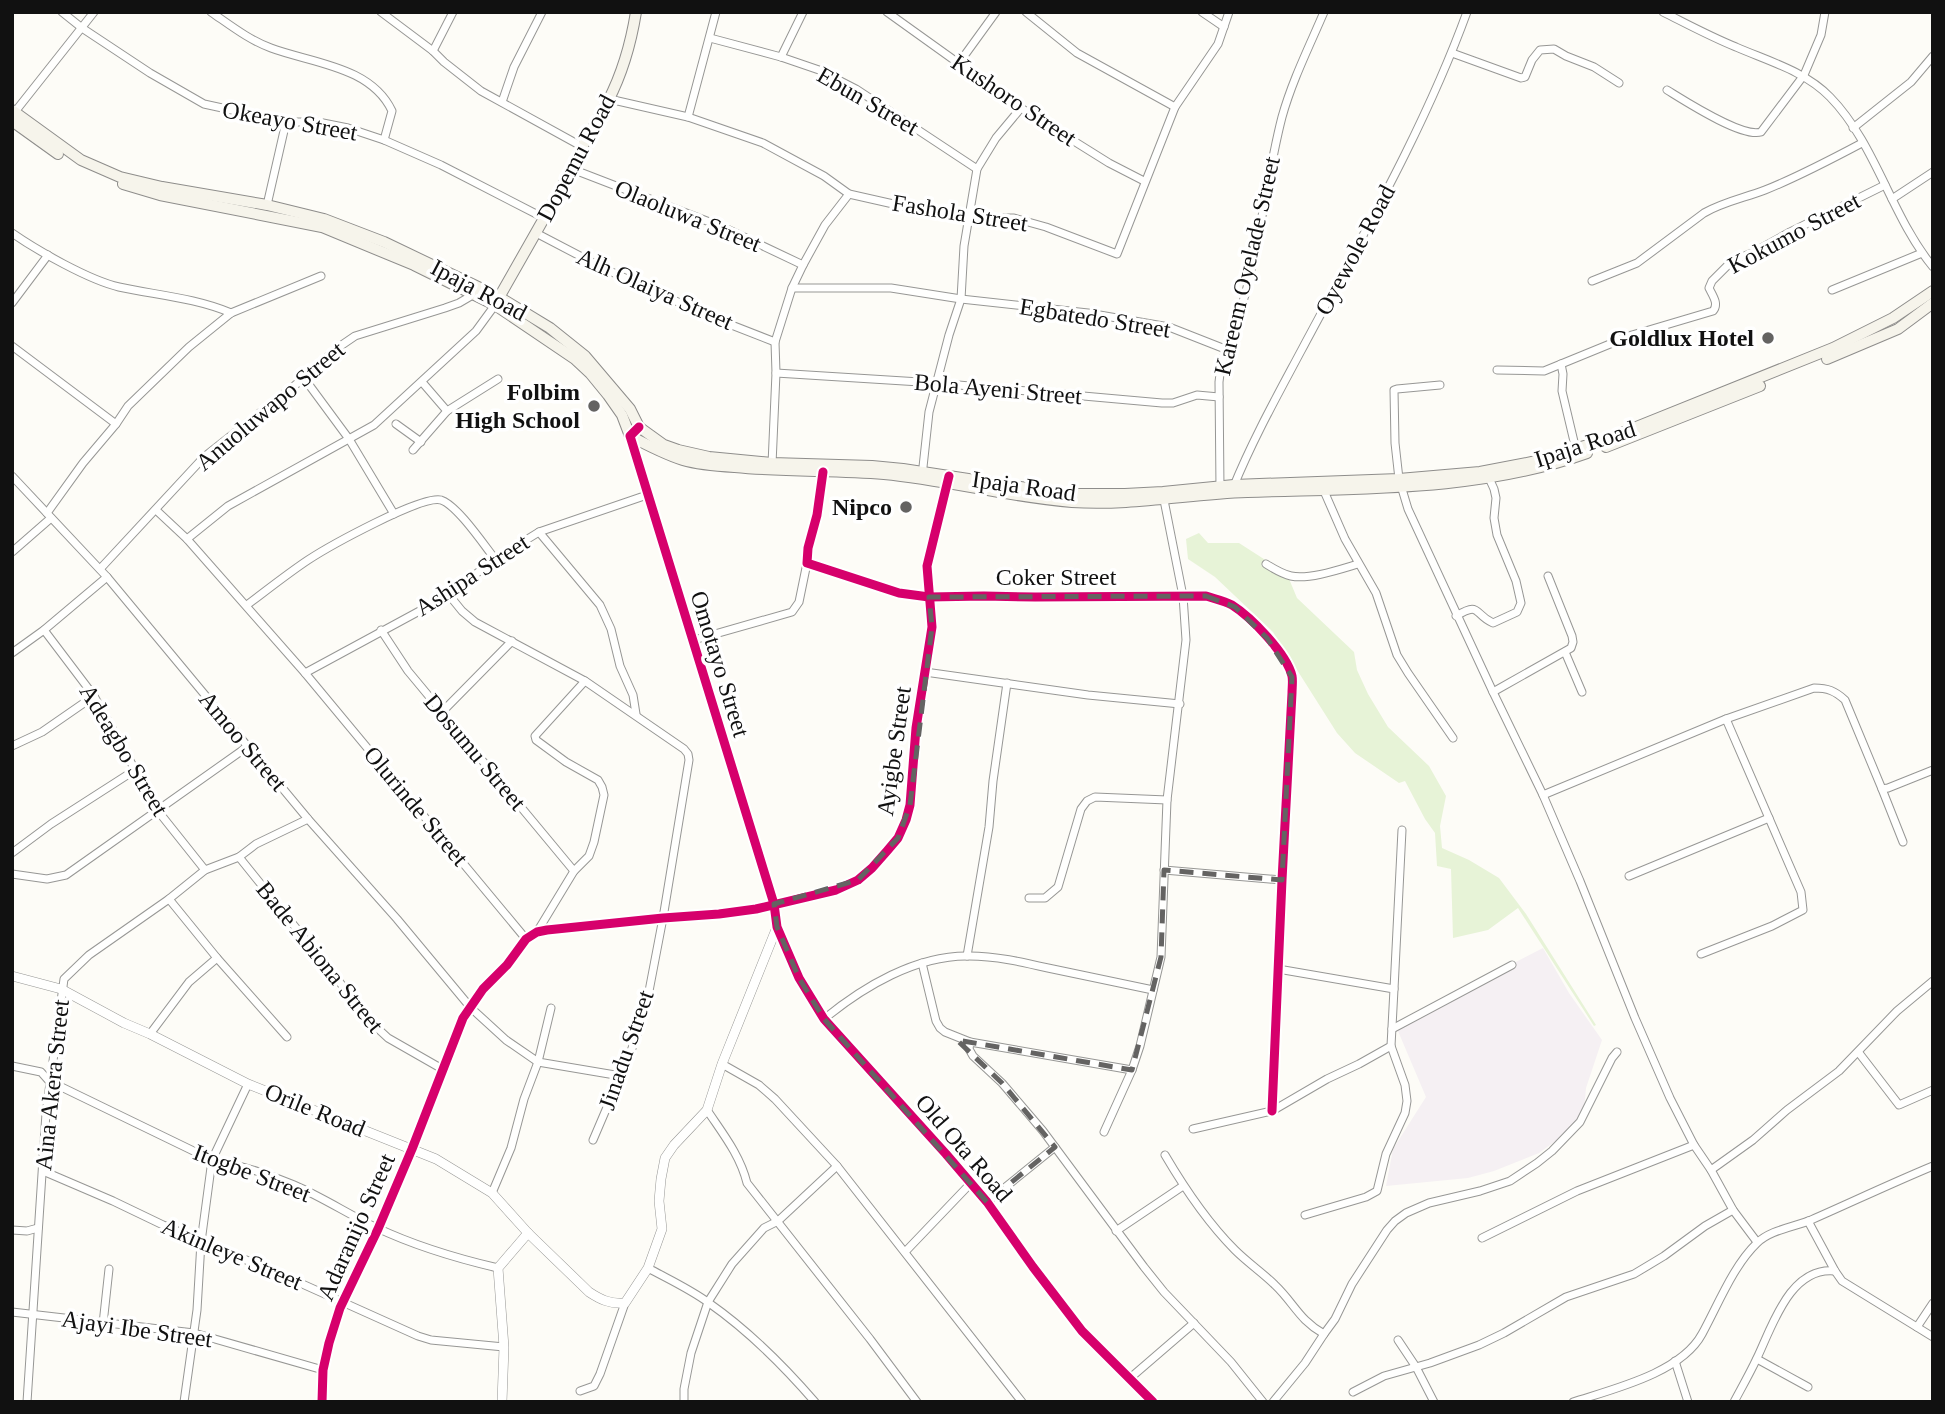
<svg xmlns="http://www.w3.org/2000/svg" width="1945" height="1414" font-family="'Times New Roman',serif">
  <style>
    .industrial { fill: #f5f0f3 }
    .green { fill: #e7f3d7 }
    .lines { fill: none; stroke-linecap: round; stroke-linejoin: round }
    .minor-casing { stroke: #979795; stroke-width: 9 }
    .tertiary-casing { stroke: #979795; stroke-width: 10 }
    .secondary-casing { stroke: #8e8d8b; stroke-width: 12 }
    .minor { stroke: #fffffe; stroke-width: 7 }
    .tertiary { stroke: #fffffe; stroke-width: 9 }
    .secondary { stroke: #f6f4eb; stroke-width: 10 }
    .cycleway-casing { stroke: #fff; stroke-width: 13 }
    .cycleway { stroke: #d6006c; stroke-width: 9 }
    .marked { fill: none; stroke: #646362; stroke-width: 5; stroke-dasharray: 14 9; stroke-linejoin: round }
    .poi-dot { fill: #646362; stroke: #fff; stroke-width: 2.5 }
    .labels { text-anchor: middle; stroke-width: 7; stroke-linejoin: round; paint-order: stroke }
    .street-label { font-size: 24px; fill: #111; stroke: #fff }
    .poi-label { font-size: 24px; font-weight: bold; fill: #111; stroke: #fff; text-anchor: end }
  </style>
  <rect width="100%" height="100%" fill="#fdfcf7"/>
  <path class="industrial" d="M1543,948L1569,993L1602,1040L1586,1088L1583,1121L1539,1153L1494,1171L1468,1178L1386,1186L1393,1149L1426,1097L1395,1024Z"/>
  <path class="green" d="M1199,533L1208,543H1239L1287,574L1297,598L1354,652L1357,670L1368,694L1388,727L1429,766L1446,796L1440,826L1442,848L1469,860L1499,878L1526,914L1596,1025L1594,1026L1518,908L1488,930L1453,938L1451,869L1437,866L1435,833L1425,819L1405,781L1399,783L1355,753L1337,733L1273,632L1215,577L1188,559L1186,539Z"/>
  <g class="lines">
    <g class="minor-casing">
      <g id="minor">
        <path d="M62,12L82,28L150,73L204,104L286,122H318L348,128L384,140L441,165L544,218"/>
        <path d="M211,12C230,25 249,40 271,48C311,63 371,66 392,111L384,140"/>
        <path d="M381,12L433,51L444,62L481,91L581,146"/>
        <path d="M887,12L1021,108L1109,163L1144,181"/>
        <path d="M1026,12L1077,53L1175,107"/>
        <path d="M1202,12L1224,27"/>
        <path d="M1663,12C1687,24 1711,37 1736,47C1768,61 1805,71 1830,97C1876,144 1891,216 1933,267"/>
        <path d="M710,38L781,57L819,70L856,89L977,169"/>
        <path d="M433,51L453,12"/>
        <path d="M1452,53L1521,78L1525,77L1532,60L1540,50L1554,49L1566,56L1594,67L1619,83"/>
        <path d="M781,57L803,12"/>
        <path d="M959,63L996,12"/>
        <path d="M1667,90C1685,101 1742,138 1761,132L1804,75L1821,35L1825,12"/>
        <path d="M609,99L688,117L763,143L824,176L849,194L911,208L968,218H1014L1046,227L1117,254L1175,107L1218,44L1229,12"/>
        <path d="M502,102L514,67L542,12"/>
        <path d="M14,113L94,12"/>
        <path d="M688,117L716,12"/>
        <path d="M1853,128L1911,82L1933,56"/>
        <path d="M572,169L725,228L803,265"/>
        <path d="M1892,199L1933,172"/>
        <path d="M267,205L286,122"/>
        <path d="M12,233C38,251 89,280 119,287C156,295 196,298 231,313"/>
        <path d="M536,233L603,268L711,317L775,342"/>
        <path d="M1592,281L1637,263L1704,213C1723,202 1744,198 1765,190C1798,177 1830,160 1862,143"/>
        <path d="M792,288H891L961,299L1088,313L1169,327L1225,349"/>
        <path d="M1832,290L1922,253"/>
        <path d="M12,303L48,255"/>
        <path d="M12,346L116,424"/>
        <path d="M1561,364L1563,374L1562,391L1576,450"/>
        <path d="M1497,370L1544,371L1632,335L1713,311C1719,304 1713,296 1709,288L1712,281L1731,262L1756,251L1790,232L1885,185"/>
        <path d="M776,373L936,383L1162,403H1173L1197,395L1219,397"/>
        <path d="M304,378L349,439L394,514"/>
        <path d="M422,382L447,411"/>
        <path d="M1440,385L1397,389L1394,390L1395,443L1399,479L1408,509L1493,692L1543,795L1580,881L1635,1018L1670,1098L1694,1145L1711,1170L1733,1210L1757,1242"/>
        <path d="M396,424L421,442"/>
        <path d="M413,450L447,411L498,379"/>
        <path d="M772,464L776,373L775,342L792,288L803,265L825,225L849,194"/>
        <path d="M823,472L817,515L808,548L807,563L899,593L929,597L984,596L1035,597L1206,596C1215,599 1224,601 1232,605C1251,617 1287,654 1292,676C1293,681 1292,688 1292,693L1282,880L1272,1111"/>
        <path d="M12,476L107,577L308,819L397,919L471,1008L506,1040L538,1062L621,1076"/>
        <path d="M922,476L929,412L949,335L961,299L964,246L977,169L996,138L1021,108"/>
        <path d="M1233,488C1252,441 1277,396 1301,351C1360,240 1424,130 1467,12"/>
        <path d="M1220,489L1219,382C1222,351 1236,325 1245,295C1261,237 1267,175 1282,117C1292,81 1309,47 1324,12"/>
        <path d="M1324,491L1345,539L1376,593L1397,655L1408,673L1453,738"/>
        <path d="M156,510L187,539L305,673L526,939"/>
        <path d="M47,513L83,463L116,424L128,406L189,347L231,313L321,276"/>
        <path d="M539,532L600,605L611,629L620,666L633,695L636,714"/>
        <path d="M187,539L228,506L374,425L476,331L495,305"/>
        <path d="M12,552L51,518"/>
        <path d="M1266,564C1274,569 1282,574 1291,576C1309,580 1341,569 1358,564"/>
        <path d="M100,569L204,457L304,378L336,349L355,336L445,308L459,303L476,293"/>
        <path d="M449,595L462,611L475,622L585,681L684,749L688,754L689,760L663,918L645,1012L631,1051L593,1140"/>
        <path d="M247,605C267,590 287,574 308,560C328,547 421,495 441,500C457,505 484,545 495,559"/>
        <path d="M1456,616C1481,601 1473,614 1493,623L1517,612L1521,603L1516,581L1497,535L1494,518L1496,498L1494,489L1489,478"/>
        <path d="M44,630L94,696L158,811L205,870"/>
        <path d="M381,630L408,671L574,871"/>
        <path d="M694,640L792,612L799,602L807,563"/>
        <path d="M1565,652L1582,692"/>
        <path d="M12,653L44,630L107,577"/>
        <path d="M925,672L1088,695L1180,704"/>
        <path d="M305,673L449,595L495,559L539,532L647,495"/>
        <path d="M1493,692L1571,648L1573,642L1572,636L1548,576"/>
        <path d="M442,712L512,641"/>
        <path d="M12,746L42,732L94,696"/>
        <path d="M1882,789L1903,842"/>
        <path d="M1543,795L1726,719L1814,688C1828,688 1835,691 1845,700L1882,789L1888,788L1933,770"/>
        <path d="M12,853L51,824L135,770"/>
        <path d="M239,857L374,1025L388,1038L444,1070"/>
        <path d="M1164,870L1282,880"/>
        <path d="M12,874L47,879L66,875L247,747"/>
        <path d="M1629,876L1769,818"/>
        <path d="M1029,898H1045L1058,887L1081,809L1087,801L1095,797L1167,800"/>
        <path d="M169,899L217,958L287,1037"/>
        <path d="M537,932L574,871L589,856L594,842L604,795L602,787L598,780L566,762L536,740L535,736L585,681"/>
        <path d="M1701,954L1772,926L1803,910L1801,892L1726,719"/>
        <path d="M967,956L989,827L993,781L1007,683"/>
        <path d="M922,963L936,1021L940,1028L945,1032L970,1042L1132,1070"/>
        <path d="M1394,989L1402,830"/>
        <path d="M824,1019C863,987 916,955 969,956C996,956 1022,962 1048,968C1083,975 1118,983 1153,990"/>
        <path d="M1392,1029L1512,965"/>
        <path d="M150,1034L189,982L217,958"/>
        <path d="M970,1042L969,1049L973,1056L1002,1083L1043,1131L1144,1267L1164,1292L1231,1362L1263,1402"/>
        <path d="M1859,1053L1899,1105L1933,1090"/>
        <path d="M722,1064L759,1085L775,1099L837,1166L1022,1402"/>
        <path d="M12,1066L41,1072L49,1081L212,1160C240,1165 268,1174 294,1185C322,1197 348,1214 375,1227C415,1246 455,1258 498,1268"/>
        <path d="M707,1110C723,1134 740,1155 747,1183L870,1339L917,1402"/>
        <path d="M1193,1129L1272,1111L1327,1079L1359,1064L1391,1046L1394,989L1278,969"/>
        <path d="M1104,1132L1132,1070L1140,1046L1161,957L1167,800L1186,640L1183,596L1163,495"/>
        <path d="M1165,1155C1185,1189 1207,1222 1235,1250C1248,1263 1263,1273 1275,1285C1294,1303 1299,1320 1324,1334L1335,1319L1352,1284L1387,1230L1395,1221L1406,1213L1429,1203L1480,1191L1510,1181L1537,1163L1552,1151L1580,1122L1612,1058L1617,1052"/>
        <path d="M1711,1170L1753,1140L1787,1110L1839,1071L1897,1011L1933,981"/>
        <path d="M43,1171L113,1201L163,1225L289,1278L418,1336L431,1340L504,1347"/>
        <path d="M492,1193L511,1148L524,1099L538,1062L551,1008"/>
        <path d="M987,1202L1055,1147"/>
        <path d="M1305,1215L1366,1197L1377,1191L1386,1154L1405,1113L1407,1101L1405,1085L1391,1046"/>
        <path d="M1808,1221L1835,1271L1842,1281L1933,1337"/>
        <path d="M12,1230L27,1231L38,1228"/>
        <path d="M1116,1231L1183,1186"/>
        <path d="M1482,1238L1577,1191L1694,1145"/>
        <path d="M905,1252L971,1183"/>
        <path d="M648,1268C668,1279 690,1289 709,1303C749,1331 783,1365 815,1402"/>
        <path d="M12,1312L194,1333L323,1370"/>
        <path d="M103,1324L109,1269"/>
        <path d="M1917,1327L1933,1303"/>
        <path d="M1398,1340L1416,1367L1434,1402"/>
        <path d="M1757,1359L1808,1387"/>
        <path d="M1675,1361L1688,1402"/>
        <path d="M1129,1379L1194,1323"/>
        <path d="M580,1391L594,1386L600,1374L625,1303"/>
        <path d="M1353,1392L1384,1376L1430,1363L1479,1345L1504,1333L1566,1297L1634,1274L1664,1256L1705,1226L1733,1210"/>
        <path d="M27,1402L46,1113L64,979L89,955L169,899L205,870L239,857L256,844L308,819"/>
        <path d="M184,1402L197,1310L201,1242L212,1160L248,1084"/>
        <path d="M322,1402L323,1370L329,1343L340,1308L378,1229L412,1149L463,1018L483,989L507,965L526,939L537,932L547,930L663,918L719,914L756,909L836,890L858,880L872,868L898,838L906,820L910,805L916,728L932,627L927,566L948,482"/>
        <path d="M684,1402V1389L691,1353L708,1302L732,1264L764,1228L778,1221L837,1166"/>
        <path d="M1273,1402L1305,1363L1324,1334"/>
        <path d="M1573,1402C1613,1389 1681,1373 1702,1334C1718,1305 1733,1266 1757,1243C1770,1230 1794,1227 1811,1220C1852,1202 1892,1183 1933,1166"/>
        <path d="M1734,1402C1742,1387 1750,1373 1757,1358C1772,1327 1790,1266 1835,1271"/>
      </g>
    </g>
    <g class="tertiary-casing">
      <g id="tertiary">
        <path d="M632,434L630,436L774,904L777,927L799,978L824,1019L946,1154L987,1202L1033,1267L1082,1331L1153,1402"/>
        <path d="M12,976L61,989L124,1023L150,1034L248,1084L436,1159L492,1193L528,1233L589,1292C601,1300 610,1304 625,1303L648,1268L662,1229L659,1201L661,1179L665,1158L674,1145L707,1110L722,1064L777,927"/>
        <path d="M502,1402L504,1347L498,1268L528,1233"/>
      </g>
    </g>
    <g class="secondary-casing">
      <g id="secondary">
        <path d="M12,110L81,160L120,177L162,187L267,205L324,219L384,242L499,297L550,328L585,356L630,409L639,427L664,445L678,450L709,457L772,463L872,466L903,469L1067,494H1125L1163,492L1234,485L1399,479L1480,472L1532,462L1604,440L1833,348L1893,318L1933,291"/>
        <path d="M12,121L58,154"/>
        <path d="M123,184L160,195L322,227L414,265L495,305L575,359L590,373L608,395L622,415L630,436C647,445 664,454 683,460C700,465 718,466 735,467C785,472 834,470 884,474C947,480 1009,497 1072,502C1131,506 1188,494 1247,492C1361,488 1478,492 1587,453"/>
        <path d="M497,301L572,169C581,145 596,124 608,101C622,74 631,43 636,12"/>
        <path d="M1827,359L1898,329L1933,303"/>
        <path d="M1606,447L1760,386"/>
      </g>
    </g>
    <use href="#minor" class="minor"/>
    <use href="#tertiary" class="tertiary"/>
    <use href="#secondary" class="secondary"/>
    <g class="cycleway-casing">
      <g id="cycleway">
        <path d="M639,427L630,436L774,904L777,927L799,978L824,1019L946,1154L987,1202L1033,1267L1082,1331L1153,1402"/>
        <path d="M823,472L817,515L808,548L807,563L899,593L929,597L984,596L1035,597L1206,596C1215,599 1224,601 1232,605C1251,617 1287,654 1292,676C1293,681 1292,688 1292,693L1282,880L1272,1111"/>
        <path d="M322,1402L323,1370L329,1343L340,1308L378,1229L412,1149L463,1018L483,989L507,965L526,939L537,932L547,930L663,918L719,914L756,909L836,890L858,880L872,868L887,851L898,838L906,820L910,805L916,728L932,627L927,566L949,476"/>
      </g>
    </g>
    <use href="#cycleway" class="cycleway"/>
  </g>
  <path class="marked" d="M1206,596L1235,607L1267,638L1292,677L1282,880L1164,870L1161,957L1132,1070L957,1040L1002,1083L1055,1147L987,1202L824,1019L799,978L777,927L774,904L858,880L898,838L910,805L932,627L929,597Z"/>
  <g class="poi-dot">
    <circle cx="1768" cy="338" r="7"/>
    <circle cx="594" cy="406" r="7"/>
    <circle cx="906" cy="507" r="7"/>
  </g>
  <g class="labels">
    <g class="street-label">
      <text transform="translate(1014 100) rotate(34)" y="8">Kushoro Street</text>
      <text transform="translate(868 101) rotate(30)" y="8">Ebun Street</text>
      <text transform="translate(290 121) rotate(10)" y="8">Okeayo Street</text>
      <text transform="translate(576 158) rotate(-62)" y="8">Dopemu Road</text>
      <text transform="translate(960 213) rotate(9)" y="8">Fashola Street</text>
      <text transform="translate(688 216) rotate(22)" y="8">Olaoluwa Street</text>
      <text transform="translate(1794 233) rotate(-28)" y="8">Kokumo Street</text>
      <text transform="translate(1355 250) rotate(-62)" y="8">Oyewole Road</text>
      <text transform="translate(1247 266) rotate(-77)" y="8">Kareem Oyelade Street</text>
      <text transform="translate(655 289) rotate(24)" y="8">Alh Olaiya Street</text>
      <text transform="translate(479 290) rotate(28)" y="8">Ipaja Road</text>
      <text transform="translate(1095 318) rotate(9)" y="8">Egbatedo Street</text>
      <text transform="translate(998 389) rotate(5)" y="8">Bola Ayeni Street</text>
      <text transform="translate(270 406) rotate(-40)" y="8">Anuoluwapo Street</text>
      <text transform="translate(1585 444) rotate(-18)" y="8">Ipaja Road</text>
      <text transform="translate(1024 486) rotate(8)" y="8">Ipaja Road</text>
      <text transform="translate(472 575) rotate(-33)" y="8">Ashipa Street</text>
      <text x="1056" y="585">Coker Street</text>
      <text transform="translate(720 664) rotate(73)" y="8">Omotayo Street</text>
      <text transform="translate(243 741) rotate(50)" y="8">Amoo Street</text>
      <text transform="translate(124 750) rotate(59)" y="8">Adeagbo Street</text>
      <text transform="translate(894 751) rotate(-82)" y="8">Ayigbe Street</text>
      <text transform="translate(475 752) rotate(50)" y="8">Dosumu Street</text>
      <text transform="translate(416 806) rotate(50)" y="8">Olurinde Street</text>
      <text transform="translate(320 957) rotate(51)" y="8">Bade Abiona Street</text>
      <text transform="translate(626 1050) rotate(-71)" y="8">Jinadu Street</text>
      <text transform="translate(52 1085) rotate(-84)" y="8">Aina Akera Street</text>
      <text transform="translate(315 1110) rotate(22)" y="8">Orile Road</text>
      <text transform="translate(964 1148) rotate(49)" y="8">Old Ota Road</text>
      <text transform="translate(252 1173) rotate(21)" y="8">Itogbe Street</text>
      <text transform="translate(356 1227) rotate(-66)" y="8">Adaranijo Street</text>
      <text transform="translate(232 1254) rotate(23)" y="8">Akinleye Street</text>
      <text transform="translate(137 1329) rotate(8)" y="8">Ajayi Ibe Street</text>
    </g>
    <g class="poi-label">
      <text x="1754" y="346">Goldlux Hotel</text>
      <text x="580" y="400">Folbim<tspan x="580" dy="28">High School</tspan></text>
      <text x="892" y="515">Nipco</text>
    </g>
  </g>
  <rect width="1945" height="1414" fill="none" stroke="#111111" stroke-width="28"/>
</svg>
